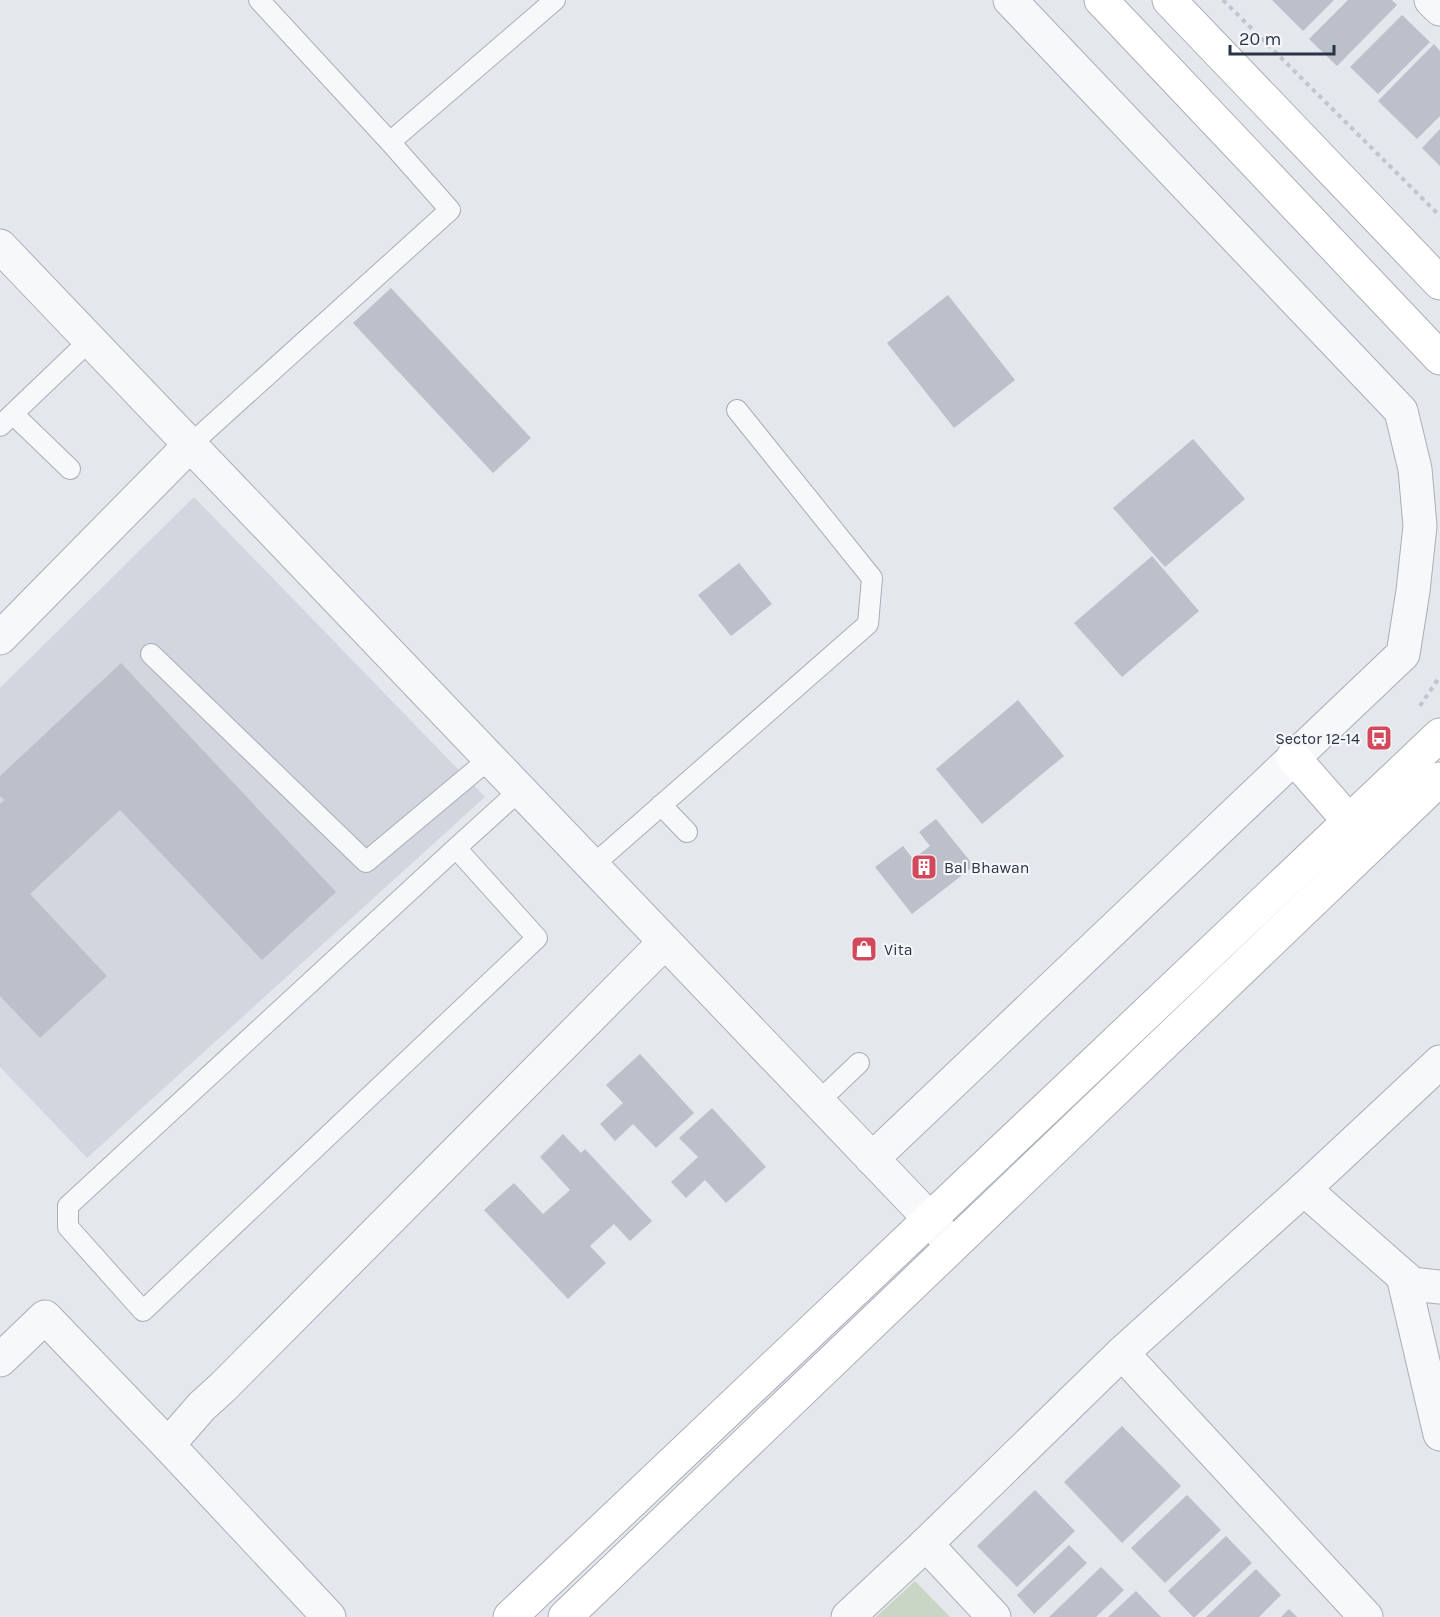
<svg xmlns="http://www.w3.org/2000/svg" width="1440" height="1617" font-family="Karla,sans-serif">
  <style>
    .built { fill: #d2d6de }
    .green { fill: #c9d6c5 }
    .building { fill: #bbc0ca }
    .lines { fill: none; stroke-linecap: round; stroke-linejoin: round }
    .lane-casing { stroke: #a9aeb7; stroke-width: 22 }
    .street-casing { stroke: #a9aeb7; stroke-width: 35 }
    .secondary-casing { stroke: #a9aeb7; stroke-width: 35 }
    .path { stroke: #c2c5cb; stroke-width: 4; stroke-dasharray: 4.5 4.5; stroke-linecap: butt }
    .lane { stroke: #f7f8fa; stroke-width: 20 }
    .street { stroke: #f7f8fa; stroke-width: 33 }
    .secondary { stroke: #fff; stroke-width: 33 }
    .labels { text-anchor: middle; stroke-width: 4.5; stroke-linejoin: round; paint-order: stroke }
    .poi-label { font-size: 16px; fill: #2b3445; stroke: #f4f6f9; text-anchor: start }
  </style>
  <rect width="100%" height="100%" fill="#e4e7ec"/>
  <path class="built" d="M194,497L485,797L87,1158L0,1067V688Z"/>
  <path class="green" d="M915,1581L950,1617H876Z"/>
  <g class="building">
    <path d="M1272,0H1334L1303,31Z"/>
    <path d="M1348,0H1392L1397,5L1337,66L1309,39Z"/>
    <path d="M1402,15L1430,42L1378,94L1350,67Z"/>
    <path d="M1434,44L1440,51V116L1417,139L1378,101Z"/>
    <path d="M1440,129V166L1422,148Z"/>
    <path d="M391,288L531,438L493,473L353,323Z"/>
    <path d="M948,295L1015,380L954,428L887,343Z"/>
    <path d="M1193,439L1245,499L1165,567L1113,508Z"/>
    <path d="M1152,556L1199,611L1122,677L1074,623Z"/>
    <path d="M739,563L772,604L731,636L698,595Z"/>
    <path d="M121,663L336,892L262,960L120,810L30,894L107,976L40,1038L0,996V804L4,800L0,796V776Z"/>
    <path d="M1018,700L1064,756L982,824L936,769Z"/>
    <path d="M936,819L974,866L912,914L875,867L903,846L913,859L930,846L919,832Z"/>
    <path d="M640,1054L694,1113L656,1148L633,1124L615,1141L600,1124L623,1103L606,1085Z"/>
    <path d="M712,1108L766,1167L726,1203L705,1180L686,1198L671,1182L698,1157L679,1138Z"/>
    <path d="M563,1134L581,1153L585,1149L652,1221L630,1241L614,1224L590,1246L606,1263L568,1299L484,1210L514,1183L543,1214L570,1190L540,1157Z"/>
    <path d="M1122,1426L1181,1486L1122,1543L1064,1482Z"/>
    <path d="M1035,1490L1075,1531L1017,1587L977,1546Z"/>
    <path d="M1187,1495L1221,1530L1165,1583L1131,1548Z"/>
    <path d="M1226,1536L1252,1563L1195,1617H1193L1168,1591Z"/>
    <path d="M1069,1545L1087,1563L1034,1614L1017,1595Z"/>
    <path d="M1101,1567L1124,1590L1096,1617H1049Z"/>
    <path d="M1256,1569L1281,1595L1259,1617H1206Z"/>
    <path d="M1136,1591L1161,1617H1108Z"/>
    <path d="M1289,1609L1297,1617H1281Z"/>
  </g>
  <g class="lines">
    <g class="lane-casing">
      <g id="lane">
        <path d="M259,0L390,142L555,0"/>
        <path d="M13,414L70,469"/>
        <path d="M0,426L90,340"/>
        <path d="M190,445L450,210L390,142"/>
        <path d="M151,654L366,862L489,759"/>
        <path d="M661,805L687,832"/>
        <path d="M456,848L537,938L143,1311L68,1227V1206L456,848L520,790"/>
        <path d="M592,866L868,624L872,578L737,410"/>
        <path d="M818,1102L859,1063"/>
      </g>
    </g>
    <g class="street-casing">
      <g id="street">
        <path d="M1431,0L1440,9"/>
        <path d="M0,246L930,1219L952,1246"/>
        <path d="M0,638L190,445"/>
        <path d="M872,1159L1403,654L1413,591L1420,526L1415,469L1401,411L1010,0"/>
        <path d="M1304,1189L1412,1284L1440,1287"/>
        <path d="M1403,1276L1440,1434"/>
        <path d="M1122,1353L1366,1617"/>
        <path d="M0,1360L45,1317L168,1445L329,1617"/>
        <path d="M168,1445L202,1406L223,1387L665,942"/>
        <path d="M926,1544L994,1617"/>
        <path d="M848,1617L926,1544L1122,1353L1304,1189L1440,1062"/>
      </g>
    </g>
    <g class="secondary-casing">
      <g id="secondary">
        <path d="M1101,0L1440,358"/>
        <path d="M1169,0L1440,283"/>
        <path d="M1293,757L1349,821"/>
        <path d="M510,1617L1440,735"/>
        <path d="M565,1617L1440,779"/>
      </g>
    </g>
    <g class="path">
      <path d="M1223,0L1440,216"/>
      <path d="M1420,706L1440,676"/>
    </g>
    <use href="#lane" class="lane"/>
    <use href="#street" class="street"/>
    <use href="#secondary" class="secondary"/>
  </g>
  <defs>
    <g id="bus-square" transform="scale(1.35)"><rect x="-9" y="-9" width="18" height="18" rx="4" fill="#d1495b" stroke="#f4f6f9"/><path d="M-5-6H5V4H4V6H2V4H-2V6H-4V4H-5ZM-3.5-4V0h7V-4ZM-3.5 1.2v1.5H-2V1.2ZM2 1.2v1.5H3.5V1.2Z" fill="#fff"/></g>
    <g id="building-square" transform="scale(1.35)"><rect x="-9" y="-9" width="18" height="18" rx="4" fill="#d1495b" stroke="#f4f6f9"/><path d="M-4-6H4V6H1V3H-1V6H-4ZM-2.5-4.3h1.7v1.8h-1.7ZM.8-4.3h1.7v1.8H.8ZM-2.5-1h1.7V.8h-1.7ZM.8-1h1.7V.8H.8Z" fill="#fff"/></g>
    <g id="shop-square" transform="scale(1.35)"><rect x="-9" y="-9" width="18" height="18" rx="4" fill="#d1495b" stroke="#f4f6f9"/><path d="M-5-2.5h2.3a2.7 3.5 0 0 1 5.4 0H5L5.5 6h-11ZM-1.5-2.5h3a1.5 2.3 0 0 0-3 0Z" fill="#fff"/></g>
  </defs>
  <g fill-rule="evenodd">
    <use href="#bus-square" x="1379" y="738"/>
    <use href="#building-square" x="924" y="867"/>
    <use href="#shop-square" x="864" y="949"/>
  </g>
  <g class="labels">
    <g class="poi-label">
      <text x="1360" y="744" text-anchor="end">Sector 12-14</text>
      <text x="944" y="873">Bal Bhawan</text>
      <text x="884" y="955">Vita</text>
    </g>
  </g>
  <path d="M1230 45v9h104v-9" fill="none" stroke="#2b3445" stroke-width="3"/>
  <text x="1239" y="45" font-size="18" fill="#2b3445" stroke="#f4f6f9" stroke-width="4.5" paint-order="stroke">20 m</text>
</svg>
